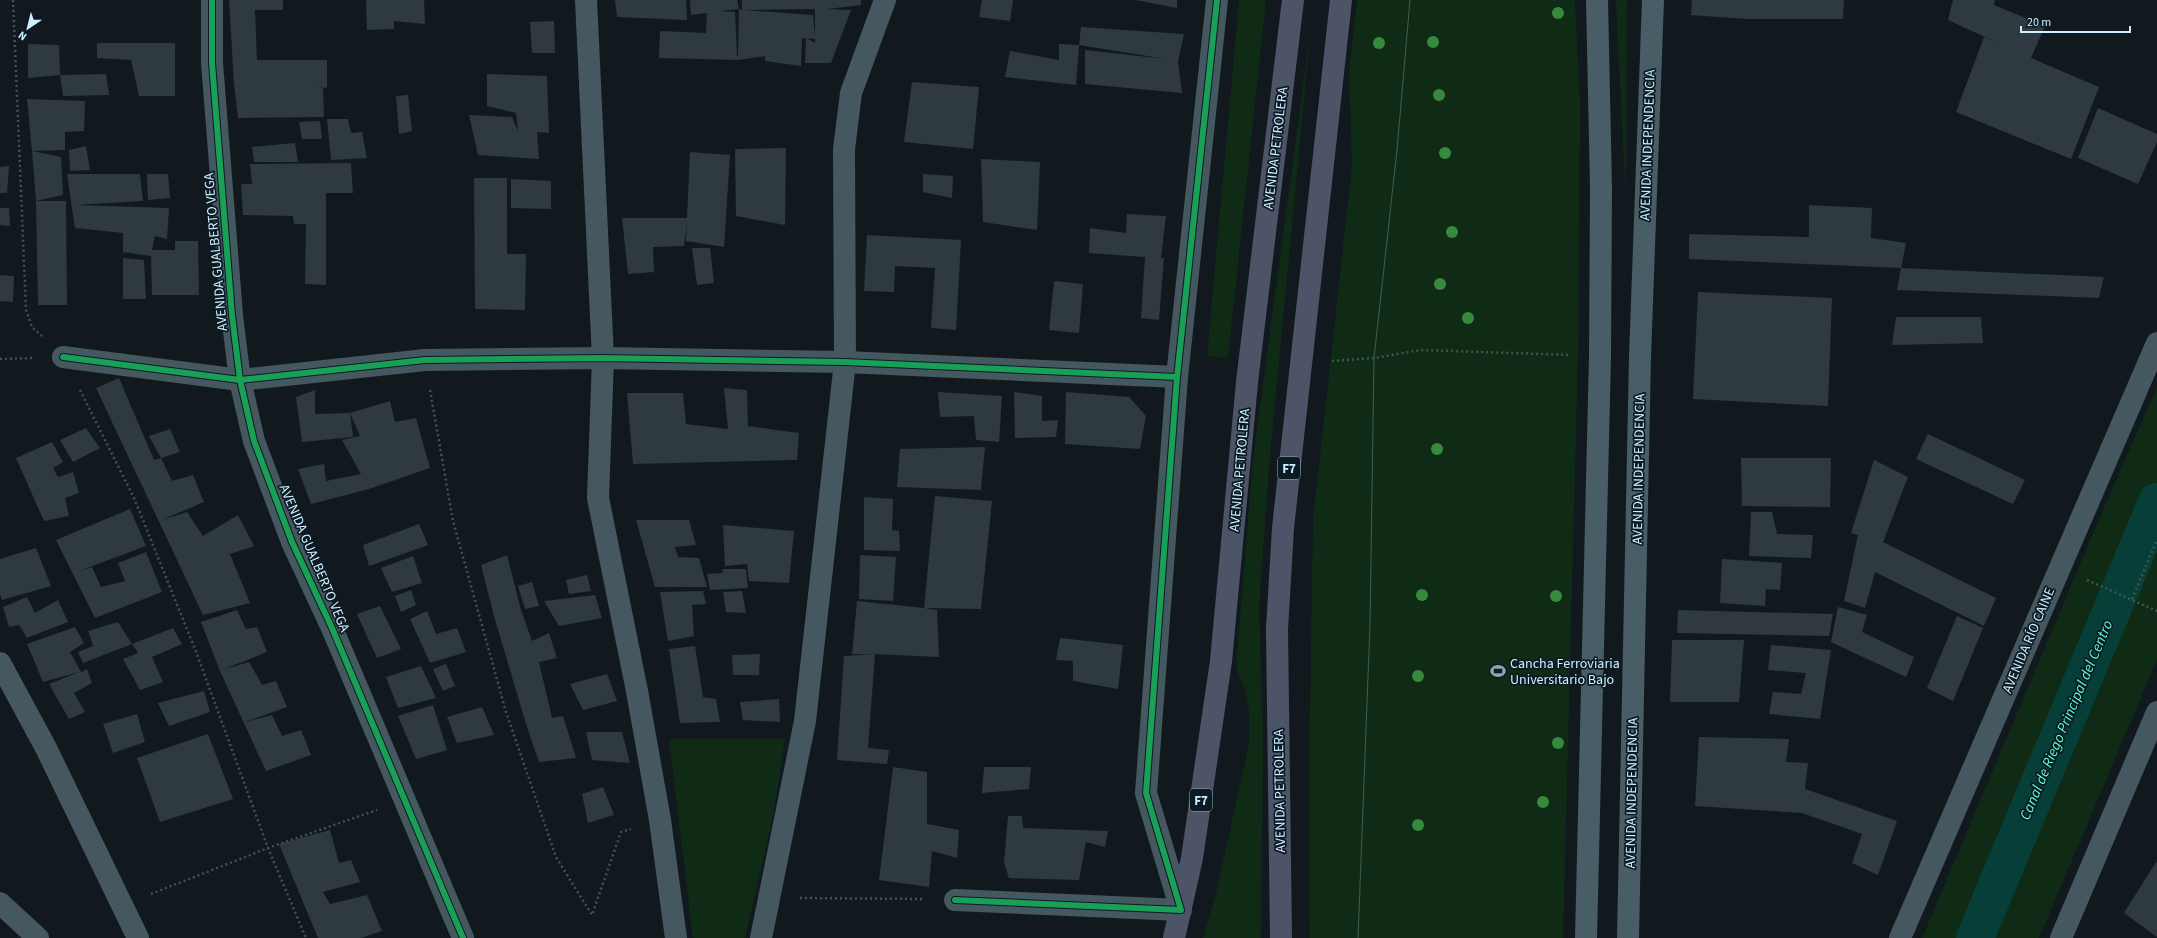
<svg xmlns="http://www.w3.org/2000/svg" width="2157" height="938" font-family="'Source Sans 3',sans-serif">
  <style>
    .green { fill: #0f2b16 }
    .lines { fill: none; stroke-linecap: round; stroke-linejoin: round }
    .canal { stroke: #073e37; stroke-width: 38 }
    .building { fill: #2f3940; fill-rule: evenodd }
    .path { stroke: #3c574f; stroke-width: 2.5; stroke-dasharray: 2 3; stroke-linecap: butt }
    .minor { stroke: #45585f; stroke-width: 22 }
    .secondary { stroke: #485d65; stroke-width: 22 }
    .trunk { stroke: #4e5467; stroke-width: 22 }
    .tram { stroke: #3b6054; stroke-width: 1 }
    .cycleway-casing { stroke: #0c1a23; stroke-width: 8 }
    .cycleway { stroke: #1a9f57; stroke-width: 6 }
    .tree { fill: #378a3b }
    .labels { text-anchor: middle; stroke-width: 3.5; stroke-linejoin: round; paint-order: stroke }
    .shield { fill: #0c1a23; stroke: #94afbd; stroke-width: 1 }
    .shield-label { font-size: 13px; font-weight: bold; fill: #ceefff }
    .street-label { font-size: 14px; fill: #ceefff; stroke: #0c1a23 }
    .poi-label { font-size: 14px; fill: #ceefff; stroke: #0c1a23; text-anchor: start }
    .water-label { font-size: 15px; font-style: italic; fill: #5cffcc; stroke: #0c1a23 }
  </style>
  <rect width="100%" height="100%" fill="#11191e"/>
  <g class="green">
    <path d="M1239,0H1266L1228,358L1207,356Z"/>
    <path d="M1357,0H1575L1580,105L1578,355L1563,938H1310L1309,777L1313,520L1352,166L1349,70Z"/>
    <path d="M1616,0H1627L1626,201L1617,25Z"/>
    <path d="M1311,27L1270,455L1259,607L1263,734L1261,938H1203L1216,894L1249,744V711L1245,690L1236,667L1253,459Z"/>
    <path d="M2157,387V660L2039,938H1922L2106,503Z"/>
    <path d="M669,739H785L772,821L745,938H693Z"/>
  </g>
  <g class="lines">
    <path class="canal" d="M1975,938L2157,502"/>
  </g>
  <g class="building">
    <path d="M229,0H283V10H255L257,60H327V88L315,87L323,88L324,117L238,118L234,84Z"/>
    <path d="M366,0H424L425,24L394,21V29L367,30Z"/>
    <path d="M615,0H686L687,20L617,17Z"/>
    <path d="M690,0H737L739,9L742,10V0H861V5L827,9L851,10L831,63H805L806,38L815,43V39L802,38L801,66L765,61V56L738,60L659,58L660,31L706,33L707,13L691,15ZM739,9L738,56H737L735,12L720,11ZM815,9V37L813,15L745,10Z"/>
    <path d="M982,0H1013L1010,21L979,17Z"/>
    <path d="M1136,0H1177V8Z"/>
    <path d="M1692,0H1844L1843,19H1747L1691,15Z"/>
    <path d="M1953,0H1995L1994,5L2045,26L2031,58L2099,87L2071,159L1956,112L1984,37L1998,43L1948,20Z"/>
    <path d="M554,21L555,53H532L530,22Z"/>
    <path d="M1081,27L1184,34L1178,61L1182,93L1085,84V50L1166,59L1079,45Z"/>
    <path d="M97,43H175V96H139L131,60L97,58Z"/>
    <path d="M28,44L59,45L60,75L28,78Z"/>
    <path d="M1059,44L1079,45L1076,85L1005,77L1010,51L1059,60Z"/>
    <path d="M106,74L109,95L63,96L60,75Z"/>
    <path d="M487,74L547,76L549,133L537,132L539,159L478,155L469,115L512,117L518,131L516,113L487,106Z"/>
    <path d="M912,82L979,87L973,149L904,142Z"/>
    <path d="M408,95L412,131L399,134L396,96Z"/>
    <path d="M27,99L85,101L84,131L65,132V150L32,151Z"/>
    <path d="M2098,108L2157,134V142L2138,184L2078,158Z"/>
    <path d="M327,119H348L351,133L362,132L367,158L331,160Z"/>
    <path d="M320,121L322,139H302L299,122Z"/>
    <path d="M295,143L298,162H254L252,147Z"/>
    <path d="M86,146L90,170L70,171L69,150Z"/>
    <path d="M786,148L785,225L736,216L735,149Z"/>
    <path d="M32,151L61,157L63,195L36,201Z"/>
    <path d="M690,152L730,155L724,247L686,241L687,222L684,246L653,247L654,272L628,274L622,218H687Z"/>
    <path d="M981,159L1040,162L1037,230L983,222Z"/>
    <path d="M351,163L353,193H326V285L305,284L306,224H294L293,216L243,215L241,184H252L250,164Z"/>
    <path d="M9,166L7,193H0V167Z"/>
    <path d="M67,174H140L143,201L75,205L169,208L167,239L155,236L152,250H175V241H198L199,295H152L151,256L123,252V233L75,228Z"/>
    <path d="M147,174H168L170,198L148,200Z"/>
    <path d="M923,174L953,176L952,198L923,192Z"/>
    <path d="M474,178H507V254H526L525,310L475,309Z"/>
    <path d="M511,179L551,181V209L511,208Z"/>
    <path d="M36,201H66L67,305H38Z"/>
    <path d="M1809,205L1872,208L1871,238L1906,243L1901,268L1689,259V234L1809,237Z"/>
    <path d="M0,208H9L10,226L0,225Z"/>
    <path d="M1127,214L1166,216L1161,258H1164L1159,320L1141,318L1145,257L1089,253L1090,228L1126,233Z"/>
    <path d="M867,235L961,240L956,330L931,328L935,268L895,266L894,292L864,291Z"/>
    <path d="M692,248H710L714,283L697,285Z"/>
    <path d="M123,258L144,260L146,299H123Z"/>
    <path d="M1901,268L2104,277L2099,298L1897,290Z"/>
    <path d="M0,275L14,276L13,302L0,301Z"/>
    <path d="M1054,281L1083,284L1079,333L1049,330Z"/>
    <path d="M1698,292L1832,298L1828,406L1693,399Z"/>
    <path d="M1896,317H1981L1983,343L1892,345Z"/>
    <path d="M119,378L154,460L161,458L172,481L193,475L204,502L162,520L187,512L203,536L238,515L254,546L230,554L250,603L203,615L96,388Z"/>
    <path d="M724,388L747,390L748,426L799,433L797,460L633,464L627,393H683L686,424L728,429Z"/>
    <path d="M315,390V414L350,413L390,401L395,422L416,418L430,468L369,489L311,504L298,469L324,464L326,481L361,474L342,440L360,436L350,413L353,437L302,442L296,397Z"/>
    <path d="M938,392L1002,396L999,442L976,440L974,416L940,417Z"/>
    <path d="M1014,392L1042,396V421L1058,420L1056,437L1015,438Z"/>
    <path d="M1066,392L1129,397L1146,416L1140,449L1065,444Z"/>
    <path d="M86,428L100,448L73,462L60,440Z"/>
    <path d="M170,429L180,452L161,458L149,436Z"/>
    <path d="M1928,434L2025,480L2013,504L1916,459Z"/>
    <path d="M52,442L63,462L53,468L58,477L73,472L79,493L65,498L69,516L44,521L16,458Z"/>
    <path d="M985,447L981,490L897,487L900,449Z"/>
    <path d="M1741,458H1831L1830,507L1742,506Z"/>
    <path d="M1874,460L1908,477L1883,542L1996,598L1984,626L1875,572L1865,608L1844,601L1858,535L1851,533Z"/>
    <path d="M935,496L992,501L981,609L924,608L937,610L939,657L875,654L868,748L889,750L887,764L837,760L844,656L872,654H852L857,601L924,608Z"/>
    <path d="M864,497L893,499L892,530L899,531L900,551L864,550Z"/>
    <path d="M130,509L146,546L79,571L92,567L101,587L125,581L118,563L146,552L162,592L95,618L56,540Z"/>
    <path d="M1751,512H1772L1777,534L1813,535L1811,558L1749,556Z"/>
    <path d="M636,520H689L696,545L675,547L678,557L699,558L707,587H655Z"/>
    <path d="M419,524L428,545L369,566L363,545Z"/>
    <path d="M723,525L794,531L789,583L749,581L747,564L725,566Z"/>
    <path d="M36,548L51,586L2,600L0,594V559Z"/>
    <path d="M507,555L521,610L532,641L549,633L557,658L539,662L552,718L563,716L576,758L539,762L526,724L494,616L481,565Z"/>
    <path d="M860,555L896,557L893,601L859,599Z"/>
    <path d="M413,556L422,583L392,592L381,568Z"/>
    <path d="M1722,559L1782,563L1780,590L1766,589L1765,606L1720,603Z"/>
    <path d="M722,569H746L748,588L710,590L707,574L723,573Z"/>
    <path d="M587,575L591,591L569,594L566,580Z"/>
    <path d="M532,582L539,606L525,609L518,586Z"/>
    <path d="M411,590L416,605L401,612L395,596Z"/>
    <path d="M703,591L706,604L692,605L694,636L668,641L660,592Z"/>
    <path d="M742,591L746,613L726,612L723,592Z"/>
    <path d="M595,595L602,618L559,626L544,601Z"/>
    <path d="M27,597L35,613L58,600L68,622L27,638L19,625L9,627L3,607Z"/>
    <path d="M380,606L401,649L377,658L357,614Z"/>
    <path d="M1838,607L1867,615L1862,632L1914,657L1906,677L1831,642Z"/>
    <path d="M237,610L246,629L257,627L267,652L222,670L249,662L262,685L276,681L287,707L245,722L272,715L282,736L301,730L311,755L266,771L220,671L201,622Z"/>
    <path d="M1678,610L1833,614L1829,636L1677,633Z"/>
    <path d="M427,611L436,634L457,628L466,652L430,663L410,619Z"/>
    <path d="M1957,616L1983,628L1953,701L1927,688Z"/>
    <path d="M118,622L132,644L173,628L182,644L152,657L163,682L140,690L123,659L138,653L132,644L83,663L78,652L93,646L88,631Z"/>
    <path d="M75,627L84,643L70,652L81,672L87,669L92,683L74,693L85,712L69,719L49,684L79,672L43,682L27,644Z"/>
    <path d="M1060,638L1123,645L1118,689L1073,681V661L1056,660Z"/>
    <path d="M1672,640H1744L1739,702H1670Z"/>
    <path d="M1771,645L1831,650L1820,719L1769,714L1773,692L1801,694L1806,673L1768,670Z"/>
    <path d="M695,646L703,697L716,699L720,722L680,723L669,649Z"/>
    <path d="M760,654L759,675H733L732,655Z"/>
    <path d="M446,664L455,686L443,691L433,669Z"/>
    <path d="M421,666L436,698L398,708L386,677Z"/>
    <path d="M607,674L617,701L583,710L570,684Z"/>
    <path d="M204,691L210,712L169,726L158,703Z"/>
    <path d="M779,699L780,722L743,720L740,702Z"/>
    <path d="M433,705L447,750L416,759L398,716Z"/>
    <path d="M482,707L494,735L457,743L447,717Z"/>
    <path d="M137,714L145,742L113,753L103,724Z"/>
    <path d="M586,732H622L630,763L592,760Z"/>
    <path d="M208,734L233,799L160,822L137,758Z"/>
    <path d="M1699,737L1789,739L1786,762L1808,763L1805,789L1897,821L1878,875L1852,863L1862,834L1802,813L1695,806Z"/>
    <path d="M893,767L927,772V824L959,830L957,858L932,851L929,887L879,880Z"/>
    <path d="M984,767H1031L1029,789L982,793Z"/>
    <path d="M603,787L614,815L588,823L582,794Z"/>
    <path d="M1008,816H1022L1023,828L1108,831L1105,847L1086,842L1079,880L1009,878L1004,863Z"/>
    <path d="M330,830L339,863L351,860L360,882L323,892L330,904L367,895L382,931L361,938H318L279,844Z"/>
    <path d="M2156,862L2157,863V937L2124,913Z"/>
  </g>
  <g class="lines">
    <g class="path">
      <path d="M13,0L26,310L32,327L42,336"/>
      <path d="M0,359L33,358"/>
      <path d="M1332,361L1374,358L1421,350L1570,355"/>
      <path d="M80,390L134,498L195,649L268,848L306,938"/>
      <path d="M430,390L453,521L506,712L556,857L592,915L621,832L631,829"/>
      <path d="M2087,580L2157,611"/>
      <path d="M2132,599L2157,540"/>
      <path d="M151,894L268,848L377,810"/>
      <path d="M800,898L925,899"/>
    </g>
    <g class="minor">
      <path d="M212,0V63L232,315L240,380L254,441L292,542L332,628L463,938"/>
      <path d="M586,0L603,358L598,498L637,691L660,820L676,938"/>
      <path d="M63,357L240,380L425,360L603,358L845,362L1177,377"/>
      <path d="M0,663L46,748L138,938"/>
      <path d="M955,900L1181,910L1146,793L1177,377L1217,0"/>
      <path d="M0,903L38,938"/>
      <path d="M761,938L805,721L845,362L844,149L851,93L885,0"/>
      <path d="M1900,938L2157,343"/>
      <path d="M2061,938L2157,712"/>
    </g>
    <g class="secondary">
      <path d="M1586,938L1600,356L1601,188L1597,0"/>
      <path d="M1628,938L1640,357L1653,0"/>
    </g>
    <g class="trunk">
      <path d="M1174,938L1192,858L1221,661L1247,382L1293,0"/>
      <path d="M1281,938L1277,629L1283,528L1341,0"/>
    </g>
    <path class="tram" d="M1358,938L1370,625L1374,358L1397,150L1410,0"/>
    <g class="cycleway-casing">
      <g id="cycleway">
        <path d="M212,0V63L232,315L240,380L254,441L292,542L332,628L463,938"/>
        <path d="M63,357L240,380L425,360L603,358L845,362L1177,377"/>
        <path d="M955,900L1181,910L1146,793L1177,377L1217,0"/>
      </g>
    </g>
    <use href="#cycleway" class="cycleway"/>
  </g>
  <g class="tree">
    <circle cx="1558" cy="13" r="6"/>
    <circle cx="1433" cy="42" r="6"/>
    <circle cx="1379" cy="43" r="6"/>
    <circle cx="1439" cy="95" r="6"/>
    <circle cx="1445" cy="153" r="6"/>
    <circle cx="1452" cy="232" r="6"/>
    <circle cx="1440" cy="284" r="6"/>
    <circle cx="1468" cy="318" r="6"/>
    <circle cx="1437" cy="449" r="6"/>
    <circle cx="1422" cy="595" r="6"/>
    <circle cx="1556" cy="596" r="6"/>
    <circle cx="1418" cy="676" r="6"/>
    <circle cx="1558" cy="743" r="6"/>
    <circle cx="1543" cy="802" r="6"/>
    <circle cx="1418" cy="825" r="6"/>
  </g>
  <defs>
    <g id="stadium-bare" transform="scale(1.2)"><path d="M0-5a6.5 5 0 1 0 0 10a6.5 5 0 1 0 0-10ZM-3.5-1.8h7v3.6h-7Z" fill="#8ca4b0" stroke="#0c1a23" stroke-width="2.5" paint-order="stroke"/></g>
  </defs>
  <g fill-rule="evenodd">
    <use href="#stadium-bare" x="1498" y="671"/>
  </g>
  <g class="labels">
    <g class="shield">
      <rect x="1278" y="457" width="22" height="22" rx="3"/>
      <rect x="1190" y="789" width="22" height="22" rx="3"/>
    </g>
    <g class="shield-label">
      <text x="1289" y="473">F7</text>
      <text x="1201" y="805">F7</text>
    </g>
    <g class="street-label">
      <text transform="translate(1647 145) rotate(-88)" y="5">AVENIDA INDEPENDENCIA</text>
      <text transform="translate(1275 148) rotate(-83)" y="5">AVENIDA PETROLERA</text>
      <text transform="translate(215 252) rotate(-95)" y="5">AVENIDA GUALBERTO VEGA</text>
      <text transform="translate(1638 469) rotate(-89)" y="5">AVENIDA INDEPENDENCIA</text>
      <text transform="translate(1239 470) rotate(-85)" y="5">AVENIDA PETROLERA</text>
      <text transform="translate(315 558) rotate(67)" y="5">AVENIDA GUALBERTO VEGA</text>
      <text transform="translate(2028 640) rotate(-67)" y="5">AVENIDA RÍO CAINE</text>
      <text transform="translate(1279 791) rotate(-91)" y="5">AVENIDA PETROLERA</text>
      <text transform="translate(1631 793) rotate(-89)" y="5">AVENIDA INDEPENDENCIA</text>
    </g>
    <g class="poi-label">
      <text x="1510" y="668">Cancha Ferroviaria<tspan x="1510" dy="16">Universitario Bajo</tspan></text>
    </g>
    <g class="water-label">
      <text transform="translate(2066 720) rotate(-67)" y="5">Canal de Riego Principal del Centro</text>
    </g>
  </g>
  <g transform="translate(28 28) rotate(215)" stroke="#0c1a23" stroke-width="3" paint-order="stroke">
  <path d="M0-3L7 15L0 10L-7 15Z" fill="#ceefff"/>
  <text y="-6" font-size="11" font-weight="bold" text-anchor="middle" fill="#ceefff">N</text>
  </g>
  <path d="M2021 26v6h109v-6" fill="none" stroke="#ceefff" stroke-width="2"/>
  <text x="2027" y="26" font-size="12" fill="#ceefff" stroke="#0c1a23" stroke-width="3" paint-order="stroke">20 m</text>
</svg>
